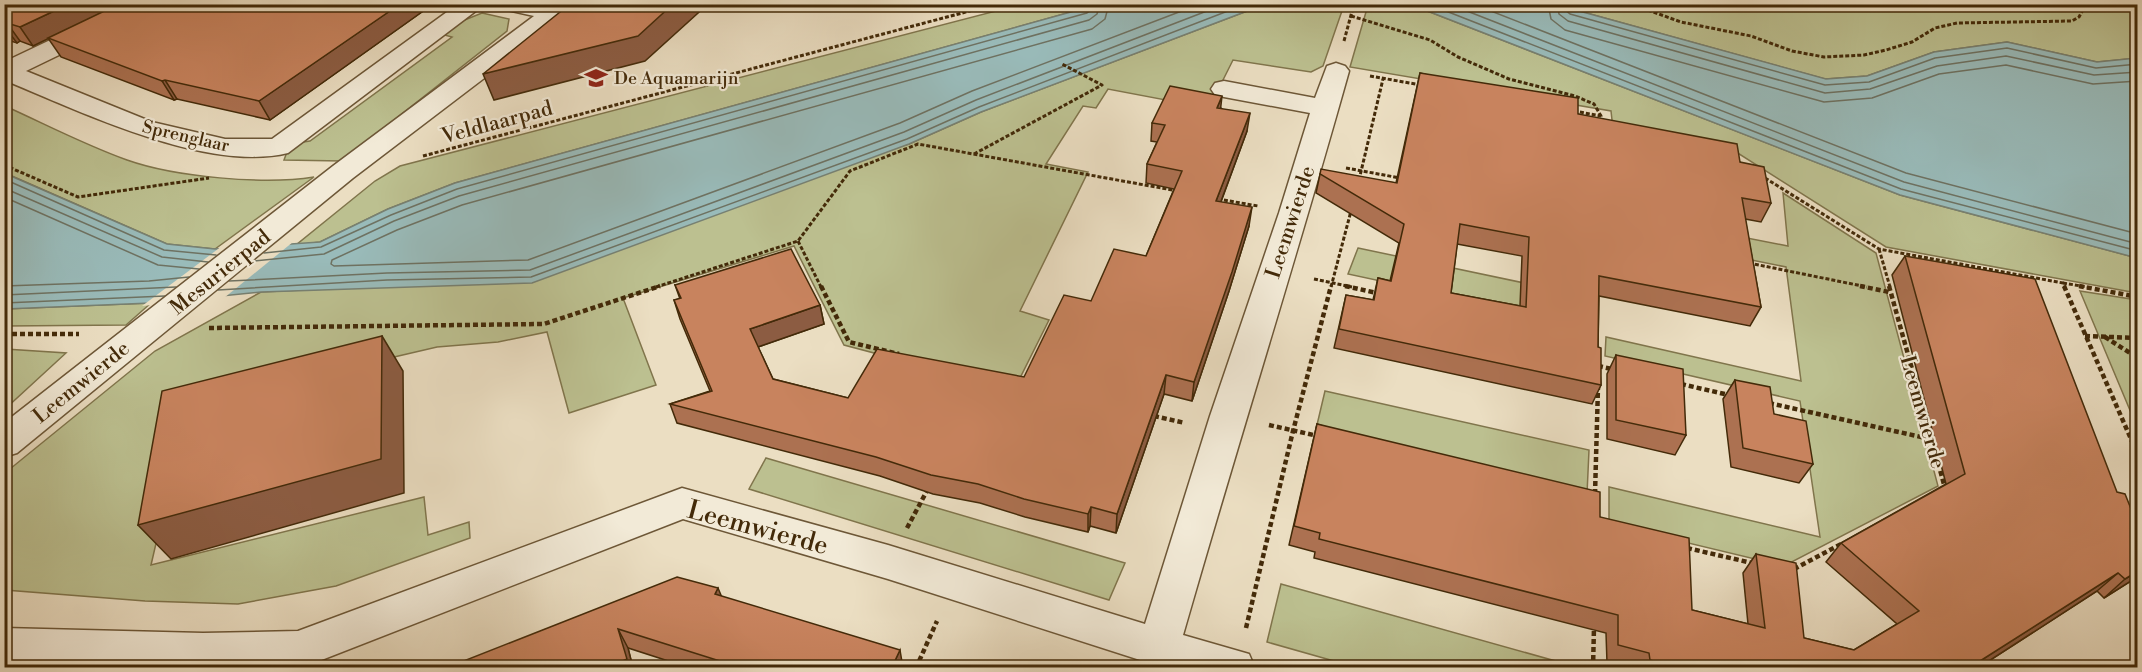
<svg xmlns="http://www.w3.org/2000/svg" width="2142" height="672" font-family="'Libre Bodoni',serif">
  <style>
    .green { fill: #bcc090; stroke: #80754c; stroke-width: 1.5 }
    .water { fill: #99bbba; stroke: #778173; stroke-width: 1.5 }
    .pier { fill: #ebdec2 }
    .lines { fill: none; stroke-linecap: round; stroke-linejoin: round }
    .shore { stroke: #6e7262; stroke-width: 1.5 }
    .minor-casing { stroke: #6d5737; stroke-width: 3 }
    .path-far1 { stroke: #432a09; stroke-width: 3; stroke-dasharray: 4 2; stroke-linecap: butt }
    .path { stroke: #432a09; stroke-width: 4.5; stroke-dasharray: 5 3; stroke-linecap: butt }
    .minor { fill: #f2ead7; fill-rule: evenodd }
    .wall { fill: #ac7151; stroke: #432a09; stroke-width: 1.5; fill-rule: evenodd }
    .shaded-wall { fill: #8c5c42; stroke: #432a09; stroke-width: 1.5 }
    .building { fill: #c8835e; stroke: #432a09; stroke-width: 1.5; fill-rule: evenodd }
    .labels { text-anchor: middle; stroke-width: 4.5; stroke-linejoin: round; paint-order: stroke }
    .far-poi-label { font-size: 18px; fill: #432a09; stroke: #f2ead7; text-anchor: start }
    .far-street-label { font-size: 18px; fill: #432a09; stroke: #f2ead7 }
    .street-label { font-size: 21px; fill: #432a09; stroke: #f2ead7 }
    .near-street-label { font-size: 26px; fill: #432a09; stroke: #f2ead7 }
  </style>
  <rect width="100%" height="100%" fill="#ebdec2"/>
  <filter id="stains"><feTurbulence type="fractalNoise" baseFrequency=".00333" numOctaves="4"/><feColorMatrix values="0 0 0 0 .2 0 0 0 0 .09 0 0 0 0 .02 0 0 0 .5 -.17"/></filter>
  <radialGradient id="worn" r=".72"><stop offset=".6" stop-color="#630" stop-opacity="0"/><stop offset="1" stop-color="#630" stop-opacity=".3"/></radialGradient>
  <g class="green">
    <path d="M1019,5H1096L455,183L388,209L320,242L296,245L375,181L400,166Z"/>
    <path d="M1263,5H1344L1323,66L1311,72L1233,60L1219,88L1213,109L1108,89L1096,108L1083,106L1046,164L1088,172L1020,311L1049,320L1014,390L844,345L794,246L623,298L656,385L569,413L547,332L498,342L437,347L188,405L151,565L424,497L428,535L469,522L470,538L336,586L238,604L145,601L5,590V473L155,351L261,292L388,286L909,144L981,112Z"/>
    <path d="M1368,5H1412L1900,195L2137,258V293L1886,247L1733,150L1613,129L1611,111L1350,67Z"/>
    <path d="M1568,5H2137V58L2097,62L2007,42L1934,52L1867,76L1825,79L1572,9Z"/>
    <path d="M482,13L509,19L507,31L342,161L284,160L290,144L310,141L452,37L441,34L462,21Z"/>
    <path d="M5,106C45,124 85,145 127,160C175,177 264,185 314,177L215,249L167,244L5,173Z"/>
    <path d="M1783,193L1876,253L1938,486L1784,566L1609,524V487L1820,537L1800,401L1605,356L1606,337L1801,381L1786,267L1603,230L1604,210L1788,246Z"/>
    <path d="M1358,248L1586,296V325L1348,274Z"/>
    <path d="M2080,291L2137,300V427Z"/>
    <path d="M151,303L126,325L5,326L4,309Z"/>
    <path d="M5,349L66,353L5,409Z"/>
    <path d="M1325,391L1589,450L1587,494L1316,429Z"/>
    <path d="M766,458L1125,563L1109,600L749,489Z"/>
    <path d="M1281,584L1577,667H1355L1267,642Z"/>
  </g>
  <g class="water">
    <path d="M1096,5H1263L981,112L909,144L532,283L261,292L151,303L5,309L4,173L167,244L215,249L320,242L388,209L455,183Z"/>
    <path d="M1412,5H1568L1572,9L1826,79L1867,76L1934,52L2007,42L2097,62L2137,58V258L1900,195Z"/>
  </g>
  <path class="pier" d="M293,242L224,298L142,306L222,246Z"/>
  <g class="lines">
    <g class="shore">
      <path d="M1109,4L1105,19L1092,29L462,205L397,230L332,260L331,264L334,266L528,260L900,123L972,91L1200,4"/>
      <path d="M1428,4L1901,189L2138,251"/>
      <path d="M1449,4L1904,182L2138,244"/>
      <path d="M1473,4L1906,173L2138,234"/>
      <path d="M1548,4L1551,19L1565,30L1824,102L1872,98L1939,74L2006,65L2093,84L2138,81"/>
      <path d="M1557,4L1559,14L1568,21L1825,93L1870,89L1937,66L2006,56L2094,75L2138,72"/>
      <path d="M1564,4L1565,10L1570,14L1825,85L1869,82L1935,58L2007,48L2096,68L2138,64"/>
      <path d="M4,179L164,250L216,255"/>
      <path d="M4,188L162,257L208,262"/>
      <path d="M4,197L158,265L199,269"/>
      <path d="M264,253L321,247L391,215L457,189L1087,13L1091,10L1092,4"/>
      <path d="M254,261L324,254L394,221L459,196L1089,20L1097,14L1100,4"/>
      <path d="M229,281L387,273L530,270L904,132L976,100L1225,4"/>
      <path d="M4,286L149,281L189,277"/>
      <path d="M218,290L387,280L531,277L907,139L979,107L1246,4"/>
      <path d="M4,295L176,287"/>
      <path d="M4,303L165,296"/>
    </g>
    <g class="minor-casing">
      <g id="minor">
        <path d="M126,4H157L154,9L26,71L152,122L225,139H272L458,4H485L288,153C206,173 80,111 4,80V62Z"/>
        <path d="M500,4H576L563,18L353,178L17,453L4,457V423L333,166L534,16L503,9Z"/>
        <path d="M1336,63L1345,66L1349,71C1296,260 1237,446 1183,635L1249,654L1255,668H1165L888,579L683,519L301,668L4,666V628L203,633L298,631L682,488L888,545L1145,624L1210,416L1279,213L1310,113L1224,97L1215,95L1211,89L1215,83L1224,81L1315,98L1327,66Z"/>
      </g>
    </g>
    <g class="path-far1">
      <path d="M967,4L973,11"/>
      <path d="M1631,4L1681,22L1751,36L1792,51L1824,57L1864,55L1886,50L1912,42L1935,28L1957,23L2072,21L2079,17L2086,4"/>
      <path d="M1351,16L1430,40L1458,57L1509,79L1575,96L1594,104L1601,116"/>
      <path d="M1344,41L1354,4"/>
      <path d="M1370,76L1421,85"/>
      <path d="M1574,111L1601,116L1600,123"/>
      <path d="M974,154L1102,85L1062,64"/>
      <path d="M423,156L996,4"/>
      <path d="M4,165L78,197L209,178"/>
      <path d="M1346,168L1400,178"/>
      <path d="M1765,178L1879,249L2063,283L2065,287"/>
      <path d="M1359,180L1383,79"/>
      <path d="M1218,199L1258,206"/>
      <path d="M798,241L821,287"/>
      <path d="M1879,249L1890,287"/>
      <path d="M1749,263L1867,287"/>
      <path d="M1314,279L1352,287"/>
      <path d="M2063,283L2087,287"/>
      <path d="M656,287L798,241L850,171L918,144L1178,191"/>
      <path d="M1331,287L1351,211"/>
    </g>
    <g class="path">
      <path d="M821,286L849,342L899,354"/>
      <path d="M1345,286L1377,293"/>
      <path d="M1860,286L1889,292"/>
      <path d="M1889,286L1945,488"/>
      <path d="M2064,286L2138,455"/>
      <path d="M2079,286L2138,297"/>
      <path d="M209,328L544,324L660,286"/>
      <path d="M4,334H79"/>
      <path d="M2085,336L2138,338"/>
      <path d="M2105,337L2138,358"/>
      <path d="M1598,366L1612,369"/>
      <path d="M1681,384L1729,395"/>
      <path d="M1769,403L1930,439"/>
      <path d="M1154,416L1185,423"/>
      <path d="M1269,425L1318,436"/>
      <path d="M1595,494L1598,387"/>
      <path d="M907,528L929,487"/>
      <path d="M1687,548L1752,563"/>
      <path d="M1794,569L1843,543"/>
      <path d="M1246,628L1293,431L1331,286"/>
      <path d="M916,668L937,621"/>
      <path d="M1593,668L1594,627"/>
    </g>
    <use href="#minor" class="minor"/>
  </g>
  <g class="wall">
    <path d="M4,4H433L270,120L177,99L174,100L61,57L48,38L33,46L20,41L17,43L4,39Z"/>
    <path d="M1420,73L1578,114L1740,162L1771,203L1761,222L1745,219L1761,307L1750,326L1599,296L1598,347L1601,385L1592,404L1334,348L1346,295L1373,300L1378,278L1390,281L1399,243L1316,193L1320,174L1396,183ZM1457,244L1522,256L1520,306L1451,293Z"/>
    <path d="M1221,108L1247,131L1221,202L1249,226L1229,291L1192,401L1164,394L1116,533L1090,526L1088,532L1025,517L980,503L933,494L880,476L677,423L670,404L710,391L680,319L674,300L680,299L675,285L820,305L824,324L758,347L773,379L848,398L1024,377L1091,301L1146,256L1174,189L1146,183L1147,164L1157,142L1151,141L1152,123Z"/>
    <path d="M1905,256L2131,581L2104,598L2097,591L1978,668H1626L1607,663L1606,633L1314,558L1315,552L1289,545L1317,424L1600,517L1692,610L1748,624L1743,573L1756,554L1804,638L1854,650L1897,624L1826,562L1841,543L1946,484L1892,275Z"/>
    <path d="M1616,355L1686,435L1675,455L1607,439V374Z"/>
    <path d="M1735,380L1774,414L1813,464L1799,483L1731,467L1723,399Z"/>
    <path d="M722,597L903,668H690L628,648L633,668H446Z"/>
  </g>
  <g class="shaded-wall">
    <path d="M69,4H120L33,46L20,27Z"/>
    <path d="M400,4H433L270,120L259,101Z"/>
    <path d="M673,4H708L645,61L494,100L483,74Z"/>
    <path d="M7,23L20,41L17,43L4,26V24Z"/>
    <path d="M165,80L177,99L174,100L162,81Z"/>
    <path d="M1222,96L1220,114L1217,108Z"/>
    <path d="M1250,113L1247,131L1214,220L1216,201Z"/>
    <path d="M1252,207L1249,226L1229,291L1192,401L1194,382Z"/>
    <path d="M820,305L824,324L755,348L750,329Z"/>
    <path d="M382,336L403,371L404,493L171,559L138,525Z"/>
    <path d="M1166,375L1164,394L1116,533L1117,514Z"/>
    <path d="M1091,507L1090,526L1088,532V514Z"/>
    <path d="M2138,571V575L2131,581L2104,598L2125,579Z"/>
    <path d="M2118,573L2097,591L1978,668H1969Z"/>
    <path d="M718,588L726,607L715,594Z"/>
    <path d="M618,629L628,648L633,668H607Z"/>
    <path d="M900,650L903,668L892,667Z"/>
  </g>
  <g class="building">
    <path d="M4,4H69L20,27L7,23L4,24Z"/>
    <path d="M119,4H400L259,101L165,80L162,81L48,38Z"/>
    <path d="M570,4H673L638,36L483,74Z"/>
    <path d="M1420,73L1578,98V114L1737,144L1740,162L1764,167L1771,203L1742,198L1761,307L1599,276L1598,347L1601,348V385L1339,329L1346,295L1374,300L1378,278L1391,281L1404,224L1320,174L1321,169L1397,183ZM1460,224L1529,237L1526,307L1451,293Z"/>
    <path d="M1170,86L1222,96L1217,108L1250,113L1216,201L1252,207L1232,272L1194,382L1166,375L1117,514L1091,507L1088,514L1024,499L978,484L931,475L876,457L670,404L712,391L674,300L681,298L675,285L791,249L820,305L750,329L773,379L848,398L877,349L1024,377L1064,295L1091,301L1114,249L1146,256L1182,171L1147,164L1165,125L1152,123Z"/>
    <path d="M1905,256L2035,279L2117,492L2125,494L2138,526V571L2125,579L2118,573L1969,668H1677L1650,660L1649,653L1618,645V615L1319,539L1320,533L1294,526L1317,424L1600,492V517L1689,538L1692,610L1765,628L1756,554L1796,563L1804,638L1854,650L1919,611L1841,543L1965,474Z"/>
    <path d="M382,336L381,459L138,525L162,391Z"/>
    <path d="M1616,355L1683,369L1686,435L1616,420Z"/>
    <path d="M1735,380L1770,387L1774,414L1806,421L1813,464L1743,448Z"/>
    <path d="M677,577L718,588L715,594L900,650L892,667L893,668H742L618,629L627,659L607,668H446Z"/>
  </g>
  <defs>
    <g id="school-bare" transform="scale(1.8)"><path d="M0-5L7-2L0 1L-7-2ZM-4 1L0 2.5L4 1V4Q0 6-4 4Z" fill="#8f2418" stroke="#f2ead7" stroke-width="2.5" paint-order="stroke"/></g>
  </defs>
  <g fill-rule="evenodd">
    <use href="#school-bare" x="596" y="78"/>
  </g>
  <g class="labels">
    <g class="far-poi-label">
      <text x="614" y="84">De Aquamarijn</text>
    </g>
    <g class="far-street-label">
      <text transform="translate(186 136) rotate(13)" y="6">Sprenglaar</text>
    </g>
    <g class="street-label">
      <text transform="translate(497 122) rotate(-15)" y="7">Veldlaarpad</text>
      <text transform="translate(1290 222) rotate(-72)" y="7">Leemwierde</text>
      <text transform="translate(220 272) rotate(-39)" y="7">Mesurierpad</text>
      <text transform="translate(81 382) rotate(-39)" y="7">Leemwierde</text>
      <text transform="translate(1923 412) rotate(74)" y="7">Leemwierde</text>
    </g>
    <g class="near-street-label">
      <text transform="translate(758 527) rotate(15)" y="9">Leemwierde</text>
    </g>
  </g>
  <rect width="2142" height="672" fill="none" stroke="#ebdec2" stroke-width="24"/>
  <rect x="6" y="6" width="2130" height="660" fill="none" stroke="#432a09" stroke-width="3"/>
  <rect x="12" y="12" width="2118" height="648" fill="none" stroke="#432a09" stroke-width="1.5"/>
  <rect width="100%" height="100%" filter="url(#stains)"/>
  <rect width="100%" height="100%" fill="url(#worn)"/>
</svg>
